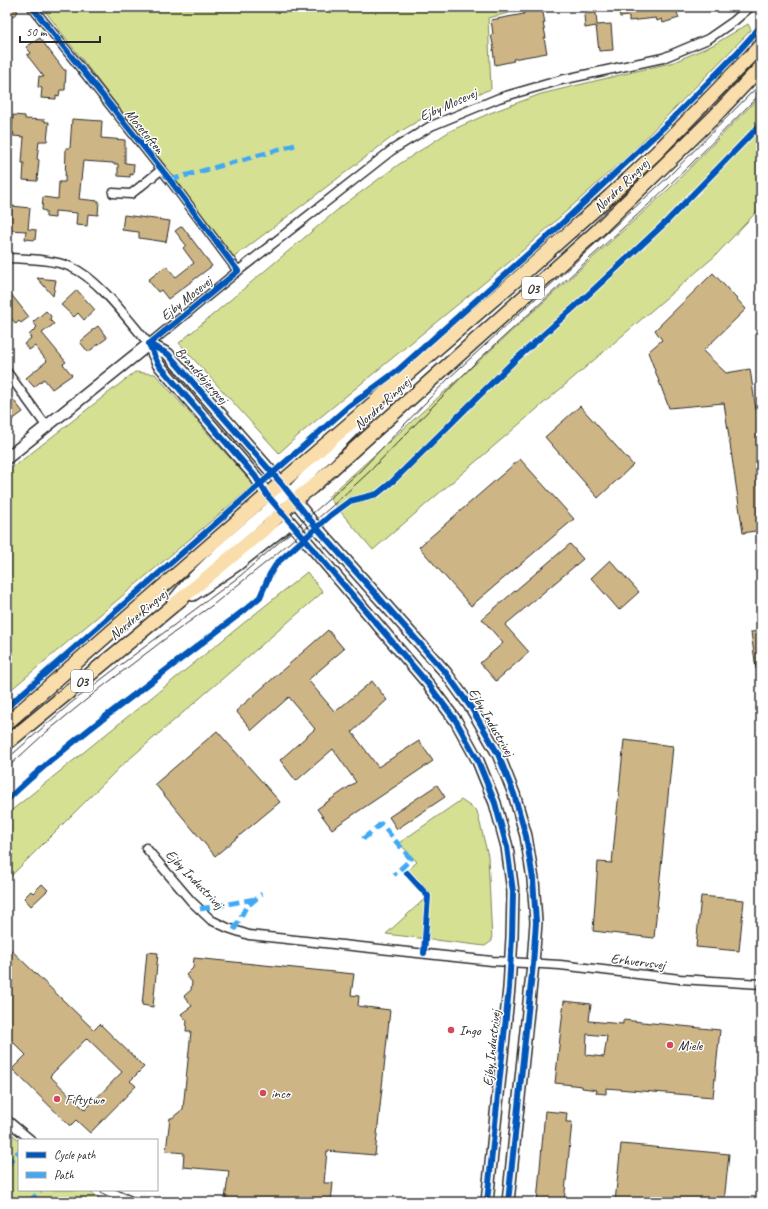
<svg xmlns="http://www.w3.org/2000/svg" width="768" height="1209" font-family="Caveat,sans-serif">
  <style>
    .green { fill: #d5e093; stroke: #80865f }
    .building { fill: #ceb585; stroke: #2b2b2b; fill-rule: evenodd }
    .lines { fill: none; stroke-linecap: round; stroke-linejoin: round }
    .minor-casing { stroke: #2b2b2b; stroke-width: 11 }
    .tertiary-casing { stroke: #2b2b2b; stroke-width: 14 }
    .primary-casing { stroke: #2b2b2b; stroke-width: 16 }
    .minor { stroke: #fff; stroke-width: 8 }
    .tertiary { stroke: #fff; stroke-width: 11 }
    .primary { stroke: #f9deab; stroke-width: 13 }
    .tram { stroke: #2b2b2b; stroke-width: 1 }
    .quiet { stroke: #3fa9f5; stroke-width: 5; stroke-dasharray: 10 5; stroke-linecap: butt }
    .cycleway-casing { stroke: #fff; stroke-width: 8 }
    .cycleway { stroke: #0057b8; stroke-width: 6 }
    .poi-dot { fill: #d1495b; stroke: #fff; stroke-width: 1.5 }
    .labels { text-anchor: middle; stroke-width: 3; stroke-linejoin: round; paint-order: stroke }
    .shield { fill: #fff; stroke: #6b6b6b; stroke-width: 1 }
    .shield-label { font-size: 13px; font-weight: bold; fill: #2b2b2b }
    .street-label { font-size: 14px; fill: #2b2b2b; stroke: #fff }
    .poi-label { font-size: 14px; fill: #2b2b2b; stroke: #fff; text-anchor: start }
  </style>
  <rect width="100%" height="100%" fill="#fff"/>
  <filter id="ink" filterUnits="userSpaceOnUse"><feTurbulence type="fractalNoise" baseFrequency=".025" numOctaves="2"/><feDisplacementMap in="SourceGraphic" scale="8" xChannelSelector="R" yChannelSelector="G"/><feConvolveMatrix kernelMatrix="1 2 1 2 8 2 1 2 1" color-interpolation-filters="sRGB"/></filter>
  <g filter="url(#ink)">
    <g class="green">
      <path d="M42,7H533L488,18L491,89L442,107L396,134L233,258Z"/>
      <path d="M748,24L751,30L630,154L512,260L301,433L279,453L179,343L342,206L398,165L450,131L490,113L541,94L674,62L713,45Z"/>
      <path d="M761,95V207L715,256L373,550L328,497L670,188Z"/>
      <path d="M135,372L155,374L254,485L7,693V472Z"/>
      <path d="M307,572L323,592L120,767L7,880V814Z"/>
      <path d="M461,800L477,811L488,856L492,941L485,946L386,934L431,893L408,870L417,862L399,843Z"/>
      <path d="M7,1130L19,1140V1190H87L106,1202H7Z"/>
    </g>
    <g class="building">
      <path d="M7,7H15L18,12L7,21Z"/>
      <path d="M618,7H675L679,18L663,23L662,19L657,21L656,18L629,21V16L620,17Z"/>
      <path d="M542,8L545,23H543L546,38H544L547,53L513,59L514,61L495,65L493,49H494L491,35L493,34L491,20L524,14V11Z"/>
      <path d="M596,13L597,25L611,24L613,50L599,51L596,26L585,28L584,14Z"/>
      <path d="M40,38L64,70H66L65,90H60L59,96L56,95V99L41,98L42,88L38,87L39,76L44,77L27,55L31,53L26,47Z"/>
      <path d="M13,115L25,116V119L45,120V122H49L47,141H39L37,159L39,160L37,181L23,180L24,163H22L24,137L13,136L14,133H12Z"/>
      <path d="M72,119L102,121L101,138L125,140V163L134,164L133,175L130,174V177L118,176V164H113V163L83,161L79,199L99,201L98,215L88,214L87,226L76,225L77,213L55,211V218L46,217V211L42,210L43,197L58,199L59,182H65L66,148H70Z"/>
      <path d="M12,206L30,208L28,229L36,230L35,240L25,239L26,231L9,230Z"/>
      <path d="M124,215L170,221L166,242L139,238V232L122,230Z"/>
      <path d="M182,226L212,266L168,299L161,290L158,292L148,280L166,266L176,277L194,263L183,248L186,245L175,231Z"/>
      <path d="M713,273L746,309L703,351L726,373L750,369L756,410H761V530L743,533L724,403L669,408L648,352L662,340L655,330Z"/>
      <path d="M37,278L56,280L53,296Z"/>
      <path d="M7,289L29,317L21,323L19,321L16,324L7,313Z"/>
      <path d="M77,290L95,310L84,320L78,313L74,317L61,305Z"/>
      <path d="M46,311L51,316L50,320L54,324L42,333L66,362L63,364L72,375L52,389L44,379L34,387L26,378L47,361L35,346L29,350L24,344L31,338L29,335L37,327L33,322Z"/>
      <path d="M98,326L107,338L88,352L80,342L92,332L91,331Z"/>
      <path d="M7,392L23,412L12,420L7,414Z"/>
      <path d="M580,406L633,465L598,498L545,437Z"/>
      <path d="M520,459L574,519L471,606L419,547Z"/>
      <path d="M570,544L583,559L505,625L529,652L496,681L480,663L503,643L482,619Z"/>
      <path d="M610,560L639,592L619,610L591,578Z"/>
      <path d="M328,630L344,649L308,680L335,712L372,681L387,700L352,732L378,767L419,741L433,761L332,829L317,809L356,782L333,749L296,781L280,760L315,729L289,697L252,730L236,711Z"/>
      <path d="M761,631V668L756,669L751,632Z"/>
      <path d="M217,731L280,802L215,856L155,784Z"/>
      <path d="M624,740L673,746L654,938L593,931L598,862L612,863Z"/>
      <path d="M437,785L445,797L397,829L389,817Z"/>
      <path d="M42,884L48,890L31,906L24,898L31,891L33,893Z"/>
      <path d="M701,896L744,900L739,951L696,947Z"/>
      <path d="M7,946L94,1030L100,1024L144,1067L130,1081L136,1086L90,1133L76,1120L70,1126L12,1069L26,1055L7,1036ZM87,1038L122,1072L85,1110L50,1076Z"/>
      <path d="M147,952L158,953L153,1007L142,1005Z"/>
      <path d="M194,958L354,974L351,995L359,996L358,1006L390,1010L375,1155L327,1151L324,1183H333L331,1202H261L225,1199L229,1171L183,1167L184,1153L166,1151L170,1118H172L183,1109L191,1031H186L187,1021L181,1014L192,1006L184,996L191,990L192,982L186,975L193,968Z"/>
      <path d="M564,1001L591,1004L589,1021L623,1024V1020L720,1030L713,1097L606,1088V1094L596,1093L597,1090L582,1088V1086L555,1083ZM587,1034L607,1036L604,1057L586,1055Z"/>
      <path d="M545,1111L567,1113L566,1122H572L564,1202H537Z"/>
      <path d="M621,1144L729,1154L724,1202H615Z"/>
    </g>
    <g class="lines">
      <g class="minor-casing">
        <g id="minor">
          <path d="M32,7L170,180L238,271"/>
          <path d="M113,193L131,194L161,170"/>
          <path d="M7,258C27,259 52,259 71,267C99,279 128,320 149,344L238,271L392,150L431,126L499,98L516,93L561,80L663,58L708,39L734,21L750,7"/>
          <path d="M7,372L47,427"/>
          <path d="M146,848L191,901L211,920L228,928L249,935L492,961L560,965L680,979L761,984"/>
          <path d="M7,1120L31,1140"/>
          <path d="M106,1190L133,1202"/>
        </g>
      </g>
      <g class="tertiary-casing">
        <g id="tertiary">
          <path d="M149,344L168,354L281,483L316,527L446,673L472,709L498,754L514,794L526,836L533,879L536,922L533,964L508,1202"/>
          <path d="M149,344L158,364L255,476L267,495L429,685L456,721L478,761L495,803L507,847L513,892L512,937L509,988L487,1202"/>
          <path d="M7,458L149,344"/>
          <path d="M287,500L290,494L302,481L373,410"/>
          <path d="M193,595L237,565L290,523"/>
          <path d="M173,601L188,583L221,551L274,505L281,494V483"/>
        </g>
      </g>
      <g class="primary-casing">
        <g id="primary">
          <path d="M7,723L267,495L516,280L610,196L656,153L761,45"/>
          <path d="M7,743L157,619L267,527L295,500L312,487L597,231L713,118L761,67"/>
        </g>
      </g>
      <use href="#minor" class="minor"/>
      <use href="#tertiary" class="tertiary"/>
      <use href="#primary" class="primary"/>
      <g class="tram">
        <path d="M7,759L71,703L111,672L240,576L328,500L360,471L449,378L668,177L761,83"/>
        <path d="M7,768L44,734L102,687L165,639L214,604L274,556L331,507L368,473L474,364L647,206L688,167L761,93"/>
      </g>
      <g class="quiet">
        <path d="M170,180L295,145"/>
        <path d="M363,839L381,824L411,859L394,875"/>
        <path d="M200,909L255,899"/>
        <path d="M234,930L246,907L262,894"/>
        <path d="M28,1140L29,1139"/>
        <path d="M7,1166L19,1151"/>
        <path d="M29,1202L41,1190"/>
      </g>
      <g class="cycleway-casing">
        <g id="cycleway">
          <path d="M32,7L170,180L238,271L149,344"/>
          <path d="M149,344L168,354L281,483L316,527L446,673L472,709L498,754L514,794L526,836L533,879L536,922L533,964L508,1202"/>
          <path d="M149,344L158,364L255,476L267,495L429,685L456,721L478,761L495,803L507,847L513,892L512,937L509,988L487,1202"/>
          <path d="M7,707L348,407L397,371L556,229L668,123L735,55L761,26"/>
          <path d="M7,800C39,769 74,741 109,714C154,679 200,644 246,609L260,597L270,574L277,563L331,515L350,501L377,494L393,481L514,361L590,293L665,223L761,124"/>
          <path d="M407,873L428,896L424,953"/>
        </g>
      </g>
      <use href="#cycleway" class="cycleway"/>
    </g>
  </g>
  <g class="poi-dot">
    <circle cx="451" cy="1030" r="4"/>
    <circle cx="670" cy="1045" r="4"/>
    <circle cx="263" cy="1093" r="4"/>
    <circle cx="57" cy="1099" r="4"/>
  </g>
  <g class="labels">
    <g class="shield">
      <rect x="522" y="277" width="22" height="22" rx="3"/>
      <rect x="71" y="670" width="22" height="22" rx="3"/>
    </g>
    <g class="shield-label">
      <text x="533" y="293">O3</text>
      <text x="82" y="686">O3</text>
    </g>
    <g class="street-label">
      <text transform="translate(448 104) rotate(-24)" y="5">Ejby Mosevej</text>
      <text transform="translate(145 131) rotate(51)" y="5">Mosetoften</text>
      <text transform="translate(621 185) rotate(-44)" y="5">Nordre Ringvej</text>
      <text transform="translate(186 298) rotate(-39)" y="5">Ejby Mosevej</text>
      <text transform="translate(202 375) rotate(48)" y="5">Brandsbjergvej</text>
      <text transform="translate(382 403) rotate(-42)" y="5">Nordre Ringvej</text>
      <text transform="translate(138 614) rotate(-40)" y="5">Nordre Ringvej</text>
      <text transform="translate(492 722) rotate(60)" y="5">Ejby Industrivej</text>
      <text transform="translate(195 879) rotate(46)" y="5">Ejby Industrivej</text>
      <text transform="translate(638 961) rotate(7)" y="5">Erhvervsvej</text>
      <text transform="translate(491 1048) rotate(-84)" y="5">Ejby Industrivej</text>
    </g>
    <g class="poi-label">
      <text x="459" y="1035">Ingo</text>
      <text x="678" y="1050">Miele</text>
      <text x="271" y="1098">inco</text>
      <text x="65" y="1104">Fiftytwo</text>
    </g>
  </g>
  <rect width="768" height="1209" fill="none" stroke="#fff" stroke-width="24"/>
  <rect x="12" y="12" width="744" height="1185" fill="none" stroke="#2b2b2b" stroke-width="1.5" filter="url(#ink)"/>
  <rect x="18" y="1139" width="140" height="52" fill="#ffffff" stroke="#aaaaaa"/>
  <rect x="26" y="1152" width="20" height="6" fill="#0057b8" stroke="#aaaaaa"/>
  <text x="54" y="1159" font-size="12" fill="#2b2b2b">Cycle path</text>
  <rect x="26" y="1172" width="20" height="6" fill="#3fa9f5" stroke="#aaaaaa"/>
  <text x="54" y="1179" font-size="12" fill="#2b2b2b">Path</text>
  <path d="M20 36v6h80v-6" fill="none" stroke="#2b2b2b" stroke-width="2"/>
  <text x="26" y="36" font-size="12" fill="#2b2b2b" stroke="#ffffff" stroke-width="3" paint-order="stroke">50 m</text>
</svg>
